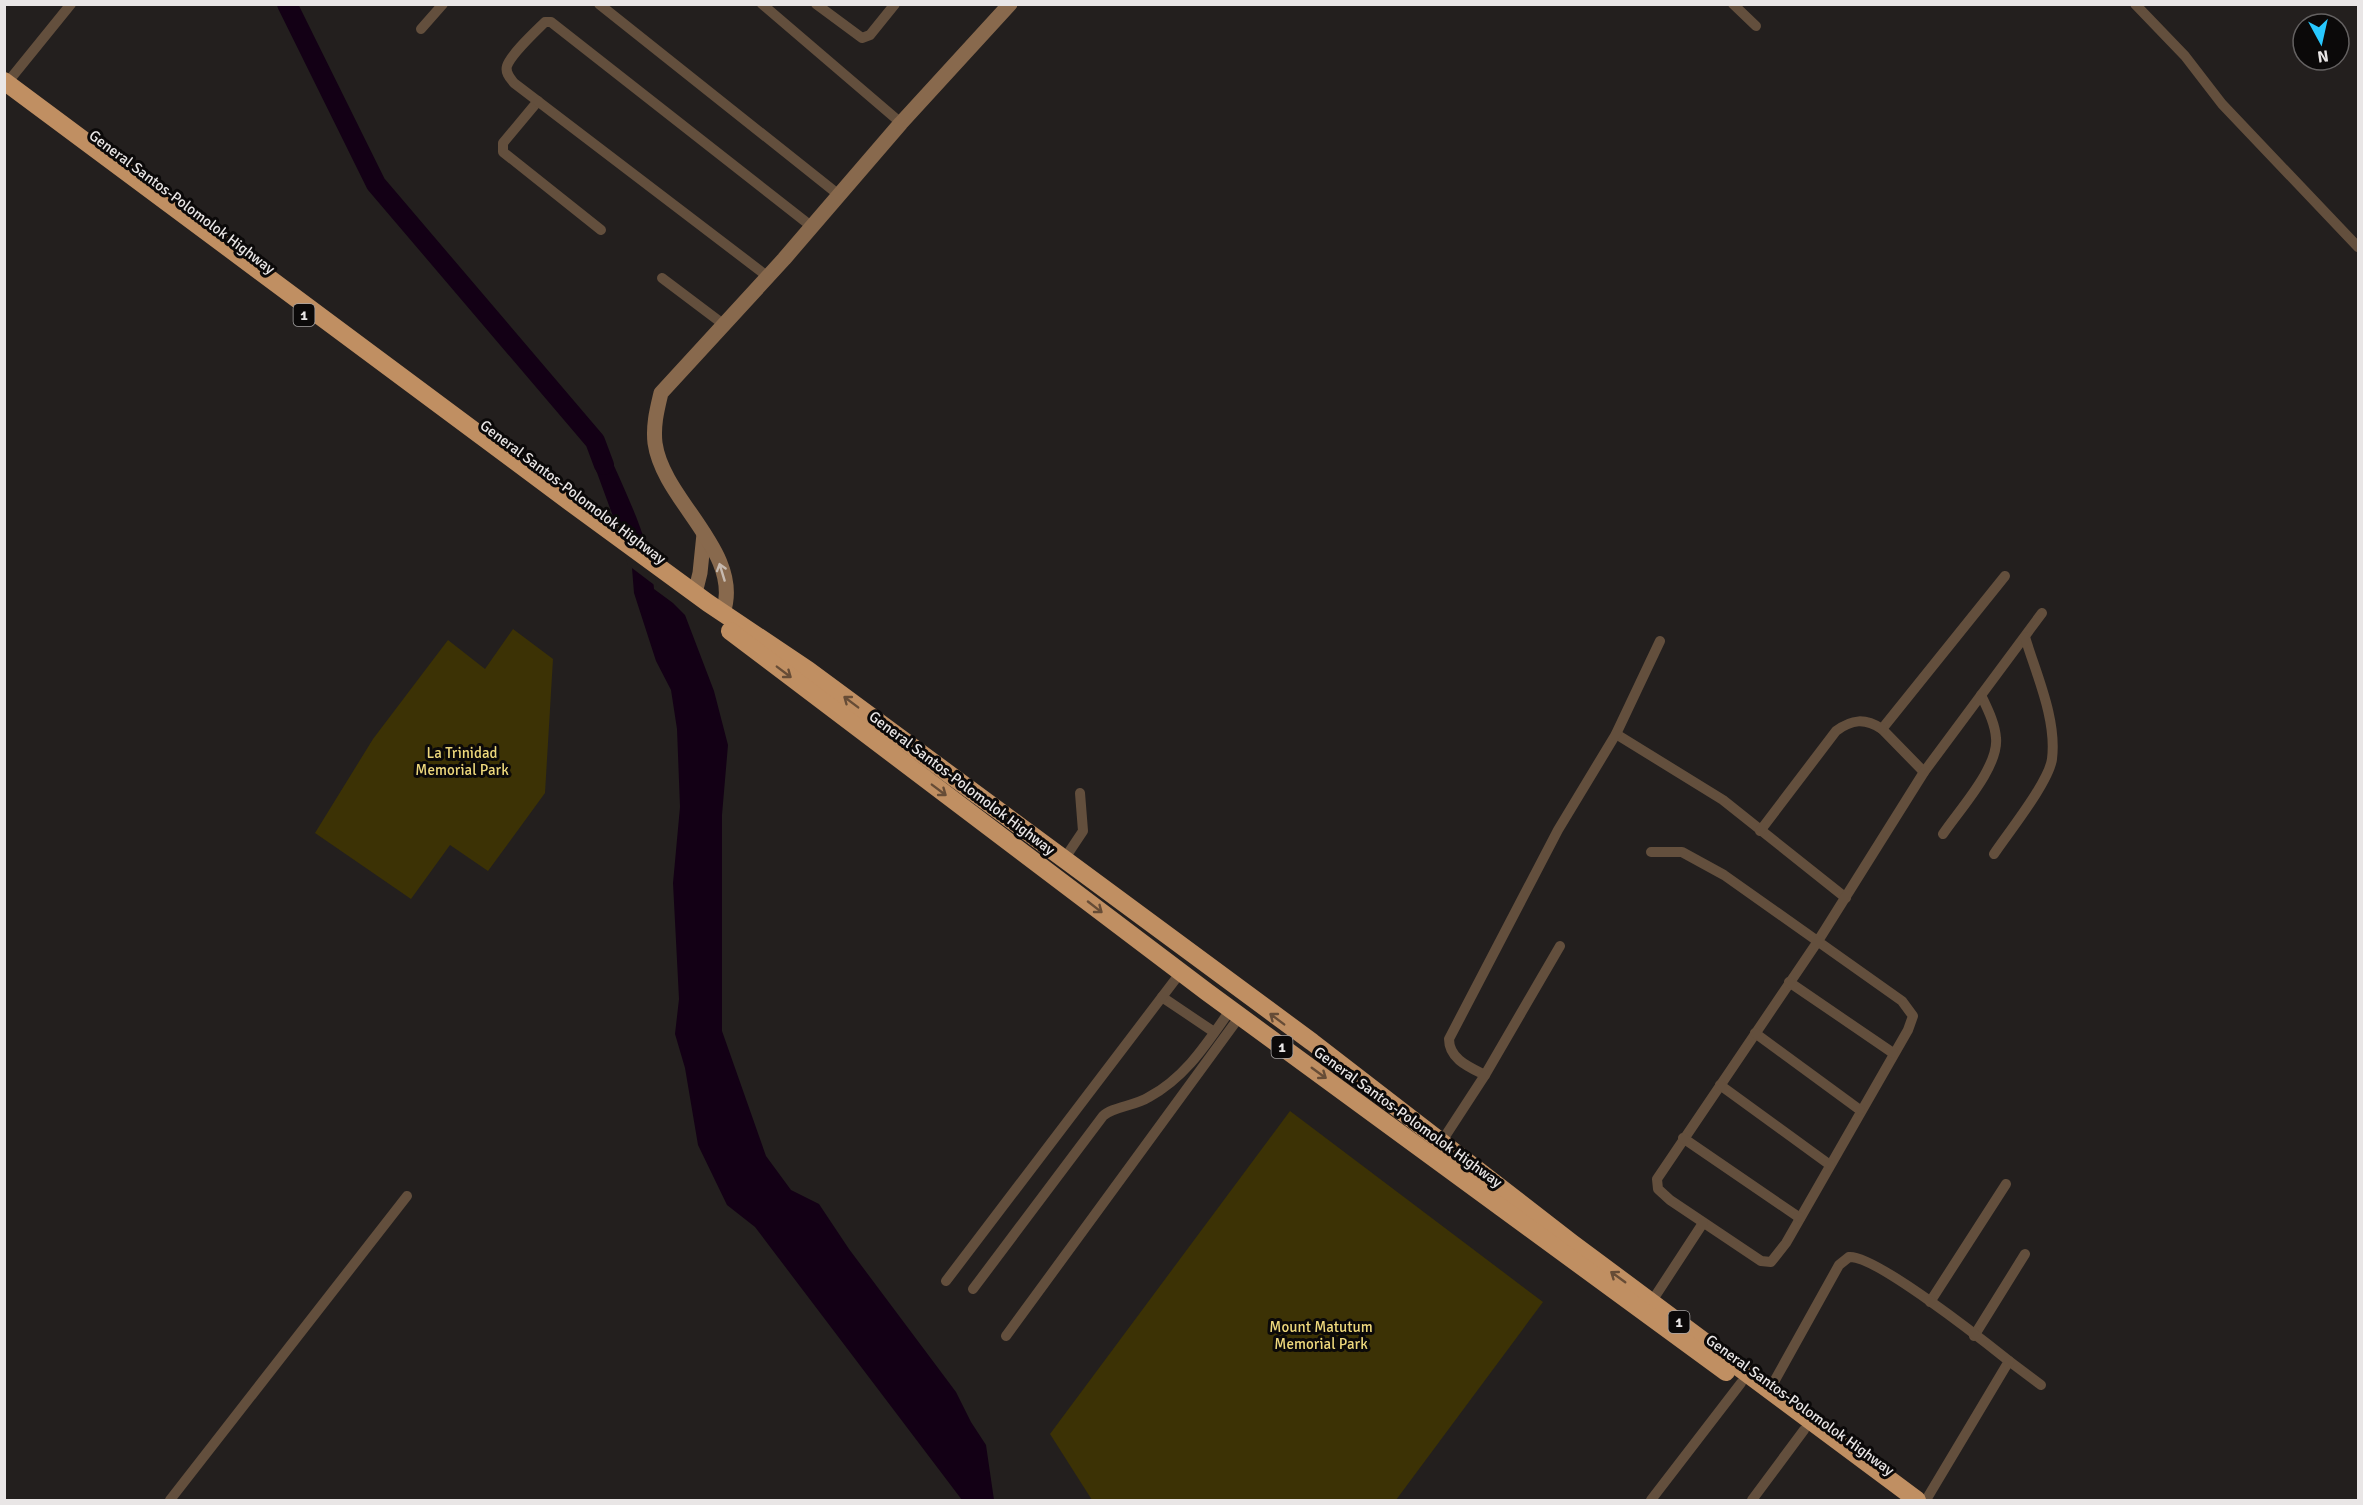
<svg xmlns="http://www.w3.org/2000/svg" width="2363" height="1505" font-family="Signika,sans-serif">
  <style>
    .green { fill: #3c3205 }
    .water { fill: #130015 }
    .pier { fill: #231f1e }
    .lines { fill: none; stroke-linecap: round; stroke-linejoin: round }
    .river { stroke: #130015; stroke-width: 20 }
    .street { stroke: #634f3d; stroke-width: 10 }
    .secondary { stroke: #88694d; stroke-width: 15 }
    .highway { stroke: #c08f62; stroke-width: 18 }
    .oneway { stroke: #c7bab0 }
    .oneway2 { stroke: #664c36 }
    .labels { text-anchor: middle; stroke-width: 6; stroke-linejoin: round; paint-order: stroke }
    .shield { fill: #0b0909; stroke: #a6a4a4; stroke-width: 1.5 }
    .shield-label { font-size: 14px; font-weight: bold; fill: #e9e6e6 }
    .street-label { font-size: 15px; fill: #e9e6e6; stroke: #0b0909 }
    .park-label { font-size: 15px; fill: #eed87c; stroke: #0b0909 }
  </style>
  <rect width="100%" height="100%" fill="#231f1e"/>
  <g class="green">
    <path d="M513,629L553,659L545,793L488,871L450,845L411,899L315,833L373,739L448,640L485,669Z"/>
    <path d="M1290,1111L1543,1302L1396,1500H1092L1050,1434Z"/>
  </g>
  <path class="water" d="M595,441L606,447C625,493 651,539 654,589L673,603L685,615L714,691L728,745L722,815V1031L766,1156L791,1190L819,1204L849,1249L956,1392L971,1422L986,1445L994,1500H962L755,1227L727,1205L698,1145L685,1068L675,1034L679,999L673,883L680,807L677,729L671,690L656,661L634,593L632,568L589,451Z"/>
  <path class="pier" d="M611,519L649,547L657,587L628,565Z"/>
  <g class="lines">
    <path class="river" d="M287,4L376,184L595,441L604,465"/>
    <g class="street">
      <path d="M599,4L839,195"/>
      <path d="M762,4L901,123"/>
      <path d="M816,4L862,38L870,35L895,4"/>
      <path d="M1733,4L1756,26"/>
      <path d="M2135,4L2185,56L2222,104L2358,247"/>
      <path d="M421,29L443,4"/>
      <path d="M7,83L71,4"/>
      <path d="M538,101L503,143V152L601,230"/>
      <path d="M767,276L514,83C510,78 505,73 507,66C511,54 535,32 545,22H551L811,226"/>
      <path d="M662,278L723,324"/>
      <path d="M1616,734L1723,800L1846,898"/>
      <path d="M1924,772L1882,729L2005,576"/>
      <path d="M1760,831L1836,731C1852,719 1865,718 1882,729"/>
      <path d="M1943,834C1959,810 1999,767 1996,738C1995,723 1987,708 1981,695"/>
      <path d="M1651,852H1682L1724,875L1902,1001L1913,1016L1908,1030L1786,1243L1771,1262L1761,1261L1670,1200L1658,1189L1657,1179L1818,941L1924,772L2042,613"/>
      <path d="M1994,854C2008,833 2049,782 2052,759C2057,719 2036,674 2025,637"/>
      <path d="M1063,861L1083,831L1080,793"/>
      <path d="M1789,982L1893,1053"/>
      <path d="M1162,997L1214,1032"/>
      <path d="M1755,1033L1860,1110"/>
      <path d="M1485,1075C1469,1067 1449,1059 1449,1039L1558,830L1616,734L1660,641"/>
      <path d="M1720,1085L1830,1165"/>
      <path d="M1683,1138L1800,1218"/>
      <path d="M1442,1141L1485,1075L1560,946"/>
      <path d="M946,1281L1181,972"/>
      <path d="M973,1289L1103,1116C1112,1107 1135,1106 1149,1097C1186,1077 1207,1043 1231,1009"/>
      <path d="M1652,1301L1703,1223"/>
      <path d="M1930,1302L2006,1184"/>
      <path d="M1006,1336L1240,1016"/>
      <path d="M1974,1336L2025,1254"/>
      <path d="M2009,1361L2041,1385"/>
      <path d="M1770,1389L1839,1265L1849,1257C1874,1254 1984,1341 2009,1361L1926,1500"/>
      <path d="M170,1500L407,1196"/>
      <path d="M1651,1500L1741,1383"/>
      <path d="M1752,1500L1804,1430"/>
    </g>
    <g class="secondary">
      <path d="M695,593L700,573L704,534"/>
      <path d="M723,613C744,552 663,501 655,443C653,425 657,410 661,393L784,259L901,123L1010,4"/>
    </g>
    <g class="highway">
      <path d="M4,81L570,502L708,603L808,670L1312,1042L1572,1243L1917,1500"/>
      <path d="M730,631L1207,992L1726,1372"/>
    </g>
  </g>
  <defs><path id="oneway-shaft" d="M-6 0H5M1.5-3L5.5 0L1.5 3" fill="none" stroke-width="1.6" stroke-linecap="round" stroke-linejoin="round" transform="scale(1.5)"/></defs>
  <use class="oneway" href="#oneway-shaft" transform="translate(722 572) rotate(-107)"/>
  <g class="oneway2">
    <use href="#oneway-shaft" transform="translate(784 672) rotate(37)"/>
    <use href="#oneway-shaft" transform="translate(851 702) rotate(-143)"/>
    <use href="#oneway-shaft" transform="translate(939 790) rotate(37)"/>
    <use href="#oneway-shaft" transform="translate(1095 907) rotate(38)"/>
    <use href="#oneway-shaft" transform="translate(1277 1019) rotate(-143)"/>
    <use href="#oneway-shaft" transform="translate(1319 1073) rotate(36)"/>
    <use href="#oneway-shaft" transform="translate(1618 1277) rotate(-144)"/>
  </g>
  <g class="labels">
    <g class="shield">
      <rect x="293.5" y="304" width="21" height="22" rx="4.5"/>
      <rect x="1271.5" y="1036" width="21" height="22" rx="4.5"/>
      <rect x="1668.5" y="1311" width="21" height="22" rx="4.5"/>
    </g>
    <g class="shield-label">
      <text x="304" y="320">1</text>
      <text x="1282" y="1052">1</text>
      <text x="1679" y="1327">1</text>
    </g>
    <g class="street-label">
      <text transform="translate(182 202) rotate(37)" y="5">General Santos-Polomolok Highway</text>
      <text transform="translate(573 492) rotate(37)" y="5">General Santos-Polomolok Highway</text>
      <text transform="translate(962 783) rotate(37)" y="5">General Santos-Polomolok Highway</text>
      <text transform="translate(1408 1117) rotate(36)" y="5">General Santos-Polomolok Highway</text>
      <text transform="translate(1800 1405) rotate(36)" y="5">General Santos-Polomolok Highway</text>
    </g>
    <g class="park-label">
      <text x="462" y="758">La Trinidad<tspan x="462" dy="17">Memorial Park</tspan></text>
      <text x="1321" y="1332">Mount Matutum<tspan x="1321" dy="17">Memorial Park</tspan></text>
    </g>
  </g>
  <rect width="2363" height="1505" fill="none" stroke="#e9e6e6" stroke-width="12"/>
  <g transform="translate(2321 42) rotate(172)"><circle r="28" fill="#0b0909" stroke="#646161" stroke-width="1.5"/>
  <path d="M0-4.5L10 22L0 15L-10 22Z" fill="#28c8ff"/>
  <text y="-9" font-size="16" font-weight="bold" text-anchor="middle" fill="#e9e6e6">N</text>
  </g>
</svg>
